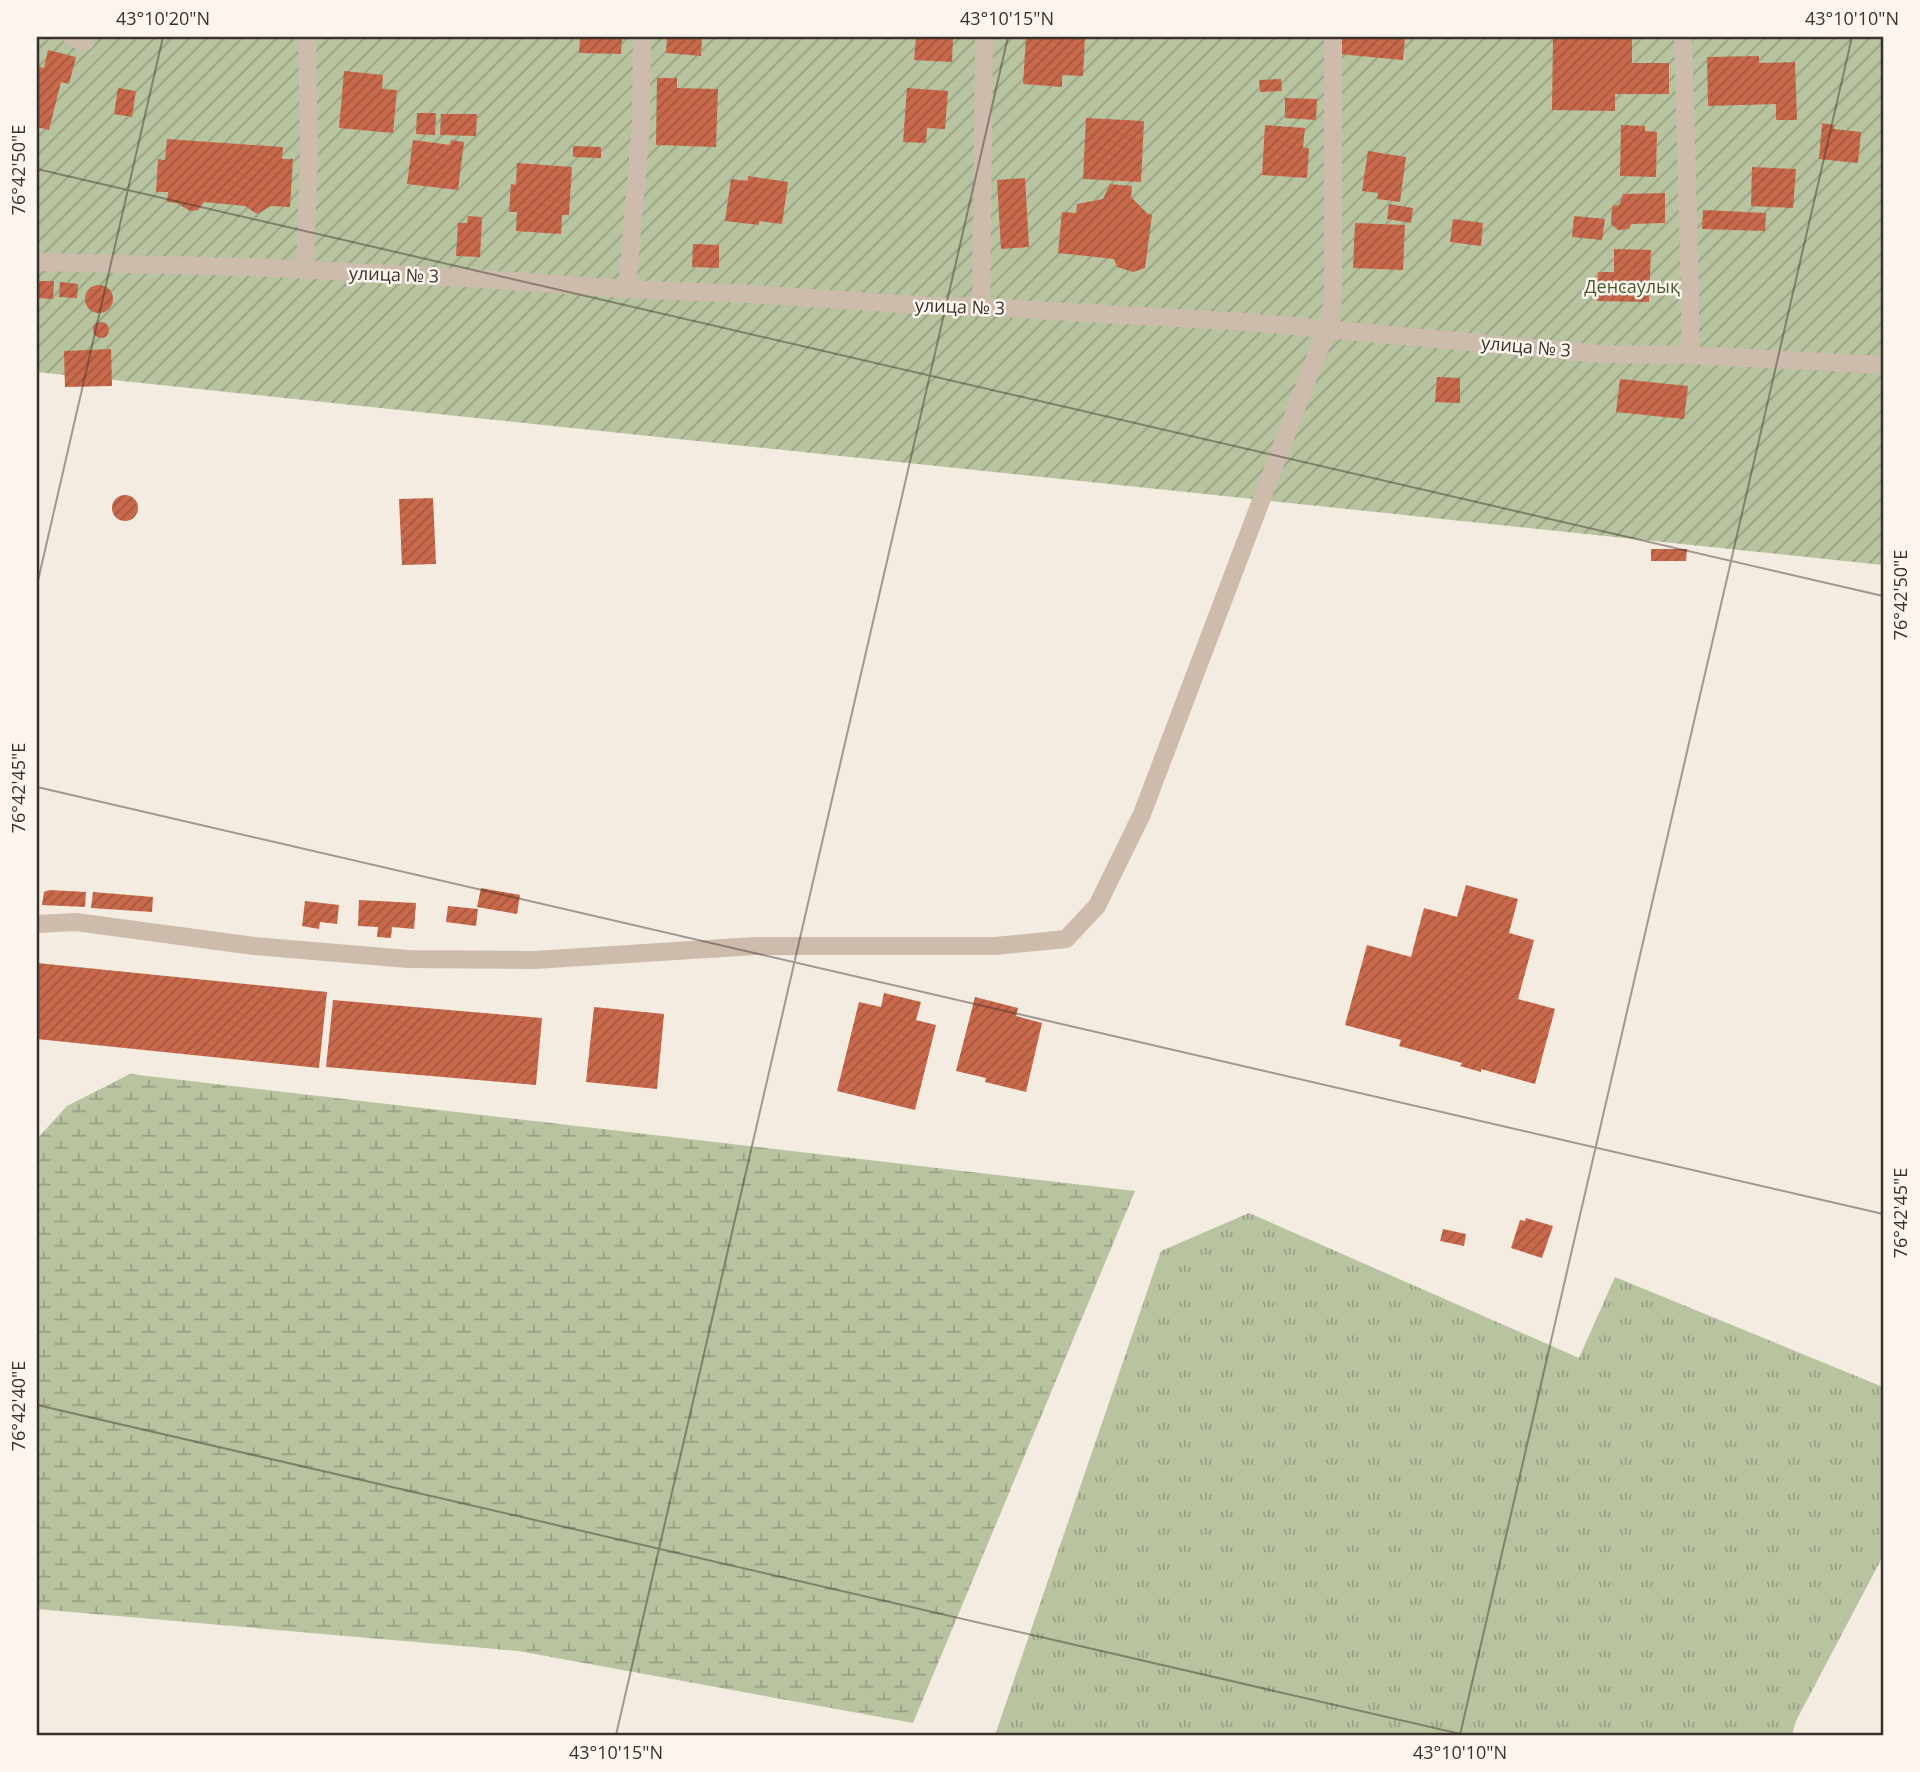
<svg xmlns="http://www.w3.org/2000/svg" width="1920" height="1772" font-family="'Open Sans',sans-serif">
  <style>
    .grass { fill: url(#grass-tufts) }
    .wetland { fill: url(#wetland-marsh) }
    .garden { fill: url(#garden-furrows) }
    .building { fill: url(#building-hatch) }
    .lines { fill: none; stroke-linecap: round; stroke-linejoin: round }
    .minor { stroke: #cdbbac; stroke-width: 18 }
    .ticks { fill: none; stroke: #3b302b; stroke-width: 2; stroke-opacity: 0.45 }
    .labels { text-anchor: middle; stroke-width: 5; stroke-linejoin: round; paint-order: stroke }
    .street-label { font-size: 18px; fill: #3b302b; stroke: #fbf5ee }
    .park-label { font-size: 18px; fill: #4a5a2e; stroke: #fbf5ee }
    .neatline { fill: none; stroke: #3b302b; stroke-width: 2.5 }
    .ticks-label { font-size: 18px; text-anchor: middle; fill: #3b302b }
  </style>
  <defs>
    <pattern id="grass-tufts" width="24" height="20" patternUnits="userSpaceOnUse" patternTransform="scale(1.75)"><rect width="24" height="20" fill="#b8c4a0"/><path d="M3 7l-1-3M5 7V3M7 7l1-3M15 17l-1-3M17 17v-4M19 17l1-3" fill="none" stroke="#97a083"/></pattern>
    <pattern id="wetland-marsh" width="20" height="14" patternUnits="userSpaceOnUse" patternTransform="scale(1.75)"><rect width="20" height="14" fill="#b8c4a0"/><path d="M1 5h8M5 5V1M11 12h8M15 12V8" fill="none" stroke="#97a083"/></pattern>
    <pattern id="garden-furrows" width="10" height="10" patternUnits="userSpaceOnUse" patternTransform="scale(1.75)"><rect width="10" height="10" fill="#b8c4a0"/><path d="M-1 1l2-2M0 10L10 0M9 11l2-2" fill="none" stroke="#97a083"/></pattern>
    <pattern id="building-hatch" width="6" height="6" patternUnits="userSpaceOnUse" patternTransform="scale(1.75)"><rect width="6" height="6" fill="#c8694b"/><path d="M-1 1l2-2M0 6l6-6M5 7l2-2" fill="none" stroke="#a4573f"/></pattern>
  </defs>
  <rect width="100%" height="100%" fill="#f4ebe1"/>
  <path class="grass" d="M1249,1213L1579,1358L1615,1277L1883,1387V1556L1796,1721L1792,1735H995L1161,1251Z"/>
  <path class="wetland" d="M130,1074L1135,1191L913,1723L518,1651L37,1609V1139L67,1106Z"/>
  <path class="garden" d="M37,37H1883V565L37,372Z"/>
  <g class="building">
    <path d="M580,37H622L621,54L579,53Z"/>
    <path d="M667,37H702L701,56L666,53Z"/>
    <path d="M916,37H953L952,62L914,60Z"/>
    <path d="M1026,37L1085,38L1083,76L1062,75V87L1023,84Z"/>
    <path d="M1341,37H1405L1403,60L1339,54Z"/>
    <path d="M1553,39H1632V63H1669V94H1615V111L1552,110Z"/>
    <path d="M48,50L76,57L69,84L61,82L49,130L37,127V66L44,68Z"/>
    <path d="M1759,56V63L1795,62L1797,120H1776V104L1708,106L1707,57Z"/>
    <path d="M344,71L383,75L382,89L397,90L393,133L339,128Z"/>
    <path d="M657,78H677V88L718,89L716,147L656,145Z"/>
    <path d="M1281,79L1282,91L1260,92L1259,80Z"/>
    <path d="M118,88L136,91L132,117L114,114Z"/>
    <path d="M907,88L948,91L945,129L927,128L926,143L903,142Z"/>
    <path d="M1285,98L1317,99L1316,120L1285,118Z"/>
    <path d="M417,113H436L435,135L416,134Z"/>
    <path d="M441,114H477L476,136L440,135Z"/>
    <path d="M1086,118L1144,121L1141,182L1083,179Z"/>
    <path d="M1822,123L1834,125V129L1861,132L1858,163L1819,159Z"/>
    <path d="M1265,125L1305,128L1303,148H1309L1307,178L1262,175Z"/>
    <path d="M1621,125L1645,126V131L1657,132L1656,177L1620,176Z"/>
    <path d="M167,139L283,147L282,159H293L290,207L271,206L257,214L245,206L204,202L198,210L190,211L177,203L167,202L168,192H156L158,159L165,160Z"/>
    <path d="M413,140L450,145L451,140L464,142L458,190L407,184Z"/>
    <path d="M573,146L601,147V158L573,157Z"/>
    <path d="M1368,151L1406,157L1400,202L1377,199L1378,193L1362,191Z"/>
    <path d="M517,163L572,167L569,215H562L561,234L516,231L517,212H509L511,184L516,185Z"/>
    <path d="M1752,167L1796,169L1793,208L1751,206Z"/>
    <path d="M748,176L788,182L782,224L759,221V225L725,221L731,179L748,181Z"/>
    <path d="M1025,178L1029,247L1001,249L997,180Z"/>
    <path d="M1110,184L1132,186L1131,197L1148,214L1152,215L1145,268L1133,272L1117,267L1114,259L1058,253L1062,212L1076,213L1077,204L1103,199Z"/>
    <path d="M1665,193V223L1631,224L1629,229L1618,230L1611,224L1612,206L1619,205L1623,194Z"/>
    <path d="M1389,204L1413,208L1411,223L1387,219Z"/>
    <path d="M1703,210L1766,213L1765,231L1702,229Z"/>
    <path d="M468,216L482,217L480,257L456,256L458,223H467Z"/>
    <path d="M1574,216L1605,219L1602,240L1572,237Z"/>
    <path d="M1453,219L1483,223L1481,246L1450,242Z"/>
    <path d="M1355,223L1405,225L1403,270L1353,268Z"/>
    <path d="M693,244L719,245V268L692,267Z"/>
    <path d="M1614,249L1651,250L1649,302L1597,301L1598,272H1614Z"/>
    <path d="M37,281H54L53,299L37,298Z"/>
    <path d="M60,282L78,284L77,298L59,297Z"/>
    <circle cx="99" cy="299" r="14"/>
    <circle cx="101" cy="330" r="8"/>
    <path d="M111,349L112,386L65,387L64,351Z"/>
    <path d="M1437,377L1460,378V403L1435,402Z"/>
    <path d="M1620,379L1688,386L1684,419L1616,412Z"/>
    <circle cx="125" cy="508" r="13"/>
    <path d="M433,498L436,564L402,565L399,499Z"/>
    <path d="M1651,549H1687L1686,561H1651Z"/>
    <path d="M1466,885L1518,899L1509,933L1534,940L1518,999L1555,1009L1535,1084L1481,1069V1072L1460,1066L1462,1063L1399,1046L1401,1040L1345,1025L1367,945L1411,957L1424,908L1457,917Z"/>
    <path d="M481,888L520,895L517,914L477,907Z"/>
    <path d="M49,890L86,892L85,907L42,905L44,892Z"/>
    <path d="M93,892L153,897L152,912L91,908Z"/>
    <path d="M359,900L416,903L414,929L392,927L391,938L377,937L378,927L358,926Z"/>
    <path d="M305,901L339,905L337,924L320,922L319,929L302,926Z"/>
    <path d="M448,906L478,909L476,926L446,922Z"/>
    <path d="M37,963L327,992L319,1068L37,1039Z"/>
    <path d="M884,993L921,1002L916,1020L936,1025L915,1110L837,1091L859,1002L881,1007Z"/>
    <path d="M975,997L1018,1008L1016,1016L1042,1023L1026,1092L985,1082L986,1078L956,1071Z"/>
    <path d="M333,1000L542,1018L536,1085L326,1067Z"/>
    <path d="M594,1007L664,1014L657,1089L586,1082Z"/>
    <path d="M1526,1218L1553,1226L1542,1258L1511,1248L1520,1220L1525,1221Z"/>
    <path d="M1443,1229L1466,1234L1464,1246L1440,1241Z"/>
  </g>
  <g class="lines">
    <g class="minor">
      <path d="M72,37L85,42"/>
      <path d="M1683,37L1690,290V355"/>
      <path d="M37,262L252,267L466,278L627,289L750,294L932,306L981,307L1247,322L1600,354L1690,355L1883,365"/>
      <path d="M305,271L309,151L307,37"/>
      <path d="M627,289L641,124L642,37"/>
      <path d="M981,307L984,37"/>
      <path d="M37,924L76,922L254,946L408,959L534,960L755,946H995L1066,939L1097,906L1142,814L1316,356L1329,329L1333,296V37"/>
    </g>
  </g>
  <path class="ticks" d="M37,169L1883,596M37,585L163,37M37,787L1883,1214M37,1405L1465,1735M616,1735L1008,37M1460,1735L1852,37"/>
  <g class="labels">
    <g class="street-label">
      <text transform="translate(394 275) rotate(2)" y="6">улица № 3</text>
      <text transform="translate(960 307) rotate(2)" y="6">улица № 3</text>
      <text transform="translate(1526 347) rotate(5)" y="6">улица № 3</text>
    </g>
    <g class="park-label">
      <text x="1632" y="293">Денсаулық</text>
    </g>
  </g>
  <rect width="1920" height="1772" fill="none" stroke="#fbf5ee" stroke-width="77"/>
  <rect x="38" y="38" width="1844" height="1696" class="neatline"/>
  <g class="ticks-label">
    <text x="163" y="25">43°10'20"N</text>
    <text x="1007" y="25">43°10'15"N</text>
    <text x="1852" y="25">43°10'10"N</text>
    <text transform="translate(19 170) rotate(-90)" y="6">76°42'50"E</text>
    <text transform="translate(1901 595) rotate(-90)" y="6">76°42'50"E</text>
    <text transform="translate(19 788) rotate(-90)" y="6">76°42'45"E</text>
    <text transform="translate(1901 1213) rotate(-90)" y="6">76°42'45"E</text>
    <text transform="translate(19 1406) rotate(-90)" y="6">76°42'40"E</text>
    <text x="616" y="1759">43°10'15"N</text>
    <text x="1460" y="1759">43°10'10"N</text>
  </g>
</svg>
